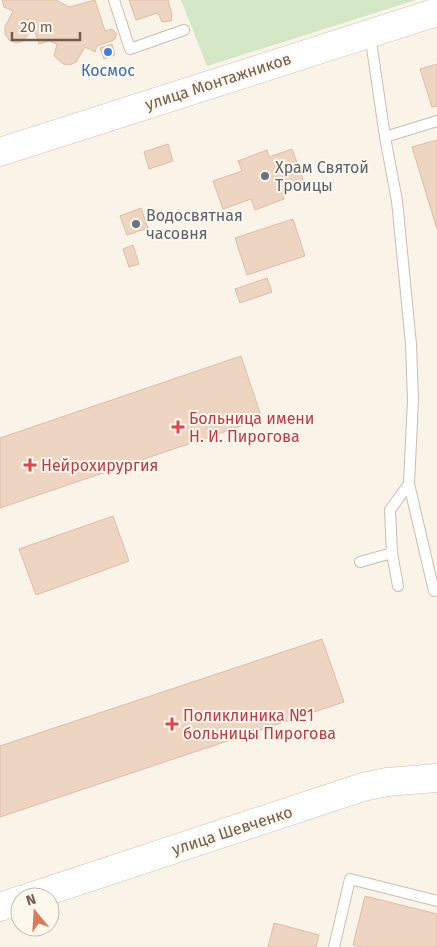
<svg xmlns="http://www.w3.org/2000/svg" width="437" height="947" font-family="'Fira Sans',sans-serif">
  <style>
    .green { fill: #d3e7c7 }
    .building { fill: #edd5c2; stroke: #debca4 }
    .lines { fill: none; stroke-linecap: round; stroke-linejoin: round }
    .service-casing { stroke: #cbbcaf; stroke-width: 12 }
    .secondary-casing { stroke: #cdbdad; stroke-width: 29 }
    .service { stroke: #fff; stroke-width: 10 }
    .secondary { stroke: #fff; stroke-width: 28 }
    .shop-dot { fill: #3f7fe0; stroke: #fdf8ee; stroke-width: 2 }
    .worship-dot { fill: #6b7280; stroke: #fdf8ee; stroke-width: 2 }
    .health-dot { fill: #e0444e; stroke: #fdf8ee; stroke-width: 2 }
    .labels { text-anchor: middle; stroke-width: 4; stroke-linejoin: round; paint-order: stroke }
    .shop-label { font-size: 16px; fill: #366cbe; stroke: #fdf8ee }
    .street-label { font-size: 16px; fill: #725c4e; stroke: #fdf8ee }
    .worship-label { font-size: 16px; fill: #5b616d; stroke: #fdf8ee; text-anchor: start }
    .health-label { font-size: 16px; fill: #be3a42; stroke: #fdf8ee; text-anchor: start }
  </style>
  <rect width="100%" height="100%" fill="#faf4e8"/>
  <path class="green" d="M181,0H416L207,66Z"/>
  <g class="building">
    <path d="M2,0H56L69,7L95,0L105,31L112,29L117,34L114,40L97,46L95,52L85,47L76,62L70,65L63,64L54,56L57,44L49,41L39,44L36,34L31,31L23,41L16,43L9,40L5,34V27L13,11L4,7Z"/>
    <path d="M129,0H168L172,15L171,21L162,22L158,13L136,20Z"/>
    <path d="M112,44L115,55L104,59L100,48Z"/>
    <path d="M437,64V106L432,107L420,69Z"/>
    <path d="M437,140V229L412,147Z"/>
    <path d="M168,144L173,161L149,169L144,152Z"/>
    <path d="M292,149L305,185L282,193L284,199L255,210L251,199L223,209L213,181L242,171L238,161L267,150L269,157Z"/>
    <path d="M141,208L148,228L127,235L120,216Z"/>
    <path d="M293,219L305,256L247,275L235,238Z"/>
    <path d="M133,245L139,264L129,267L123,249Z"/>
    <path d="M267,278L272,292L240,303L235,289Z"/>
    <path d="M241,356L262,419L0,508V438Z"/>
    <path d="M113,516L129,561L36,595L19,549Z"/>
    <path d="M322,639L344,702L0,817V746Z"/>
    <path d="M365,896L437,914V947H362L353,945Z"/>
    <path d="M274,923L319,935L316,947H268Z"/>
  </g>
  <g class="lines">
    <g class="service-casing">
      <g id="service">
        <path d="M114,0L130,49L184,30"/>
        <path d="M370,34L385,137L397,201L411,344L413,400L409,484L434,591"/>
        <path d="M385,137L437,121"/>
        <path d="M392,553L398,586"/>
        <path d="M360,562L392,553L390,510L409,484"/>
        <path d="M334,947L350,879L437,901"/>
      </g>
    </g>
    <g class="secondary-casing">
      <g id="secondary">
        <path d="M0,152L437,12"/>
        <path d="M30,897L363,787L387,782L437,778"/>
        <path d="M0,907L20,900"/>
      </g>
    </g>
    <use href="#service" class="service"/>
    <use href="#secondary" class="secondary"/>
  </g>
  <circle class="shop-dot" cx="108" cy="52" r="5"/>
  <g class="worship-dot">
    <circle cx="265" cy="176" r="5"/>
    <circle cx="136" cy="224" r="5"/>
  </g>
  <g class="health-dot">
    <path d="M175.5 419.5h5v5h5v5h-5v5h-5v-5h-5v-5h5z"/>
    <path d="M27.5 457.5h5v5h5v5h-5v5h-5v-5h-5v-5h5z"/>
    <path d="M169.5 716.5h5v5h5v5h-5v5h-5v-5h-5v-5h5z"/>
  </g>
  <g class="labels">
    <g class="shop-label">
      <text x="108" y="76">Космос</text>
    </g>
    <g class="street-label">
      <text transform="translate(218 81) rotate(-18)" y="6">улица Монтажников</text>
      <text transform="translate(232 830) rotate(-18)" y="6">улица Шевченко</text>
    </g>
    <g class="worship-label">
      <text x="275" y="173">Храм Святой<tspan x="275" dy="18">Троицы</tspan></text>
      <text x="146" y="221">Водосвятная<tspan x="146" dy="18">часовня</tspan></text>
    </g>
    <g class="health-label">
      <text x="189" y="424">Больница имени<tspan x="189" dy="18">Н. И. Пирогова</tspan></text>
      <text x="41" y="471">Нейрохирургия</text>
      <text x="183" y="721">Поликлиника №1<tspan x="183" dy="18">больницы Пирогова</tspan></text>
    </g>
  </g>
  <g transform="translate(35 912) rotate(342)"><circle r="24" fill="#fdf8ee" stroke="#c5baae"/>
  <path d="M0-4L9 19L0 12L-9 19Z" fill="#d87b59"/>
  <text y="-8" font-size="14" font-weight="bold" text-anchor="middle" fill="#725c4e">N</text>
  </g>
  <path d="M12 32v8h68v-8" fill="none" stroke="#725c4e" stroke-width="2.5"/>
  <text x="20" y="32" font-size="15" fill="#725c4e" stroke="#fdf8ee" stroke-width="4" paint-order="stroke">20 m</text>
</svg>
